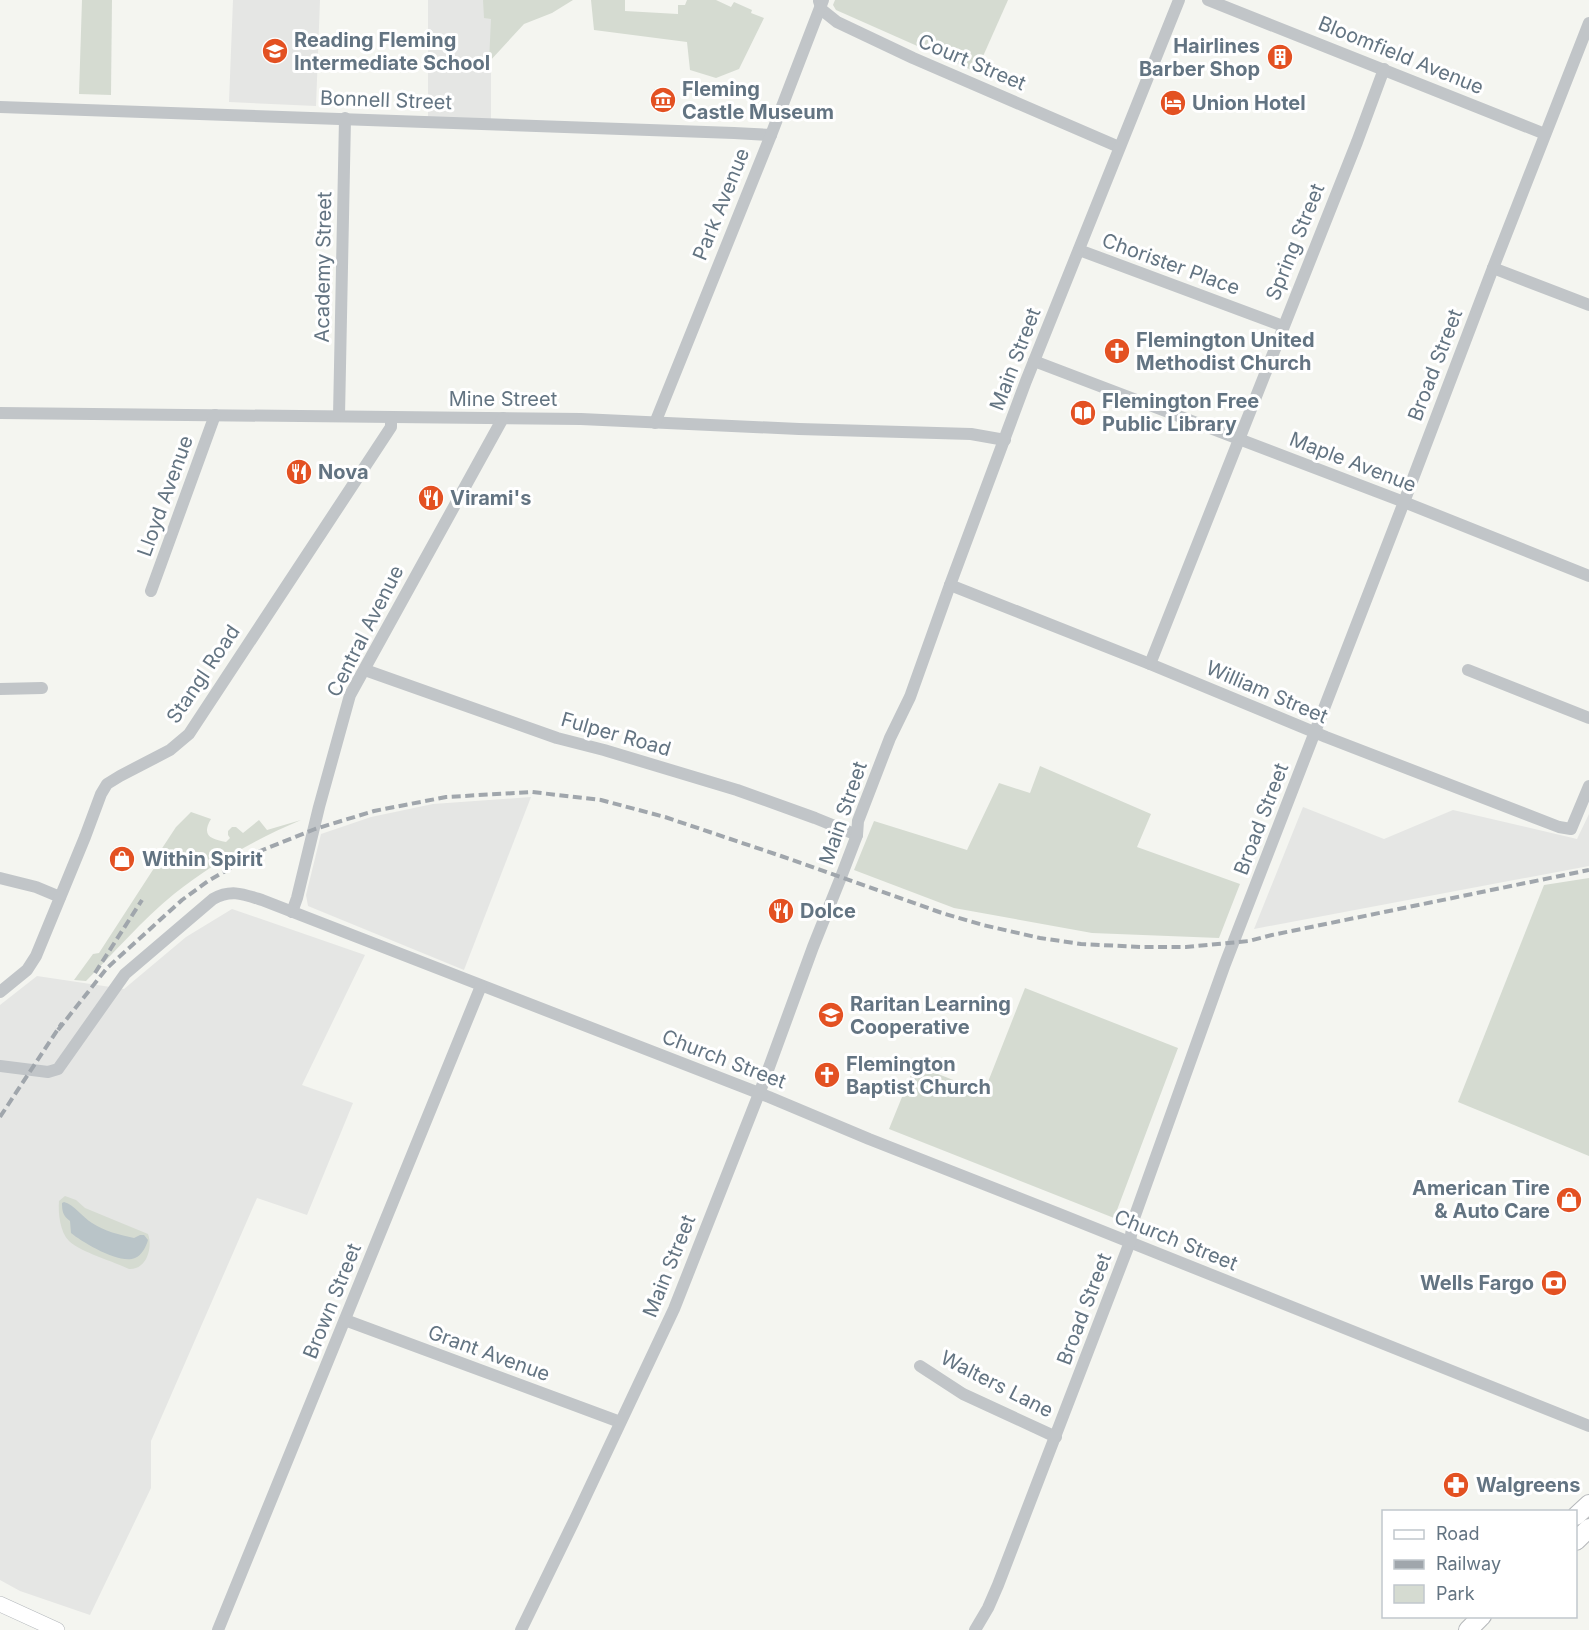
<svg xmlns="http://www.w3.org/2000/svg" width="1589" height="1630" font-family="Inter,sans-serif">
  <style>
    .built { fill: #e5e6e4 }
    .green { fill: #d5dbd1 }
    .water { fill: #b9c4c8 }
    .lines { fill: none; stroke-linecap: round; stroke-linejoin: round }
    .major-casing { stroke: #b4b8bc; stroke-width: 16 }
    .highway-casing { stroke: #b4b7ba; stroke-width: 20 }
    .minor { stroke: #c1c5c8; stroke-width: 12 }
    .major { stroke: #fff; stroke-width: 15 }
    .highway { stroke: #fff; stroke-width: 18 }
    .rail { stroke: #a0a6ac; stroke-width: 4; stroke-dasharray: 9 4.5; stroke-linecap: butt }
    .labels { text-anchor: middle; stroke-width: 6; stroke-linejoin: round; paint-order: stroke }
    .poi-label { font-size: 20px; font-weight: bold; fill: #637482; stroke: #fff; text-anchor: start }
    .street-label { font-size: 20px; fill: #637482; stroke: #fff }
  </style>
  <rect width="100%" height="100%" fill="#f4f5f0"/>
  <g class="built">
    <path d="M233,0H320L316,106L229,102Z"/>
    <path d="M428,0H491V123L428,121Z"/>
    <path d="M531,797L464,970L308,906L306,895L321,834L371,817L433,804Z"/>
    <path d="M1303,807L1384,839L1453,810L1577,839L1589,814V866L1254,929Z"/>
    <path d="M232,909L365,955L302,1085L353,1103L307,1215L257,1198L151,1441V1488L90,1615L20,1591L0,1580V1005L37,976L124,989L186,937Z"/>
  </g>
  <g class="green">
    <path d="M82,0H112L111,95L79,94Z"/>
    <path d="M483,0H573L552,13L524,24L489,62L491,19L484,18Z"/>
    <path d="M591,0H625V11L678,14V5H685L687,0H716L731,7L734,2L752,10L751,13L764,18L739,69L716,78L690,70L687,42L594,30Z"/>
    <path d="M835,0H1008L976,72L836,10L833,5Z"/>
    <path d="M1040,766L1151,814L1137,847L1240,884L1219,938L1092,933L954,908L854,870L874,821L967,850L999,783L1030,793Z"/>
    <path d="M191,812L211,819C201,836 211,839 226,842L230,838L228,835V831L232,827H236L243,833L259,820L267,830L301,820C256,839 213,863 174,894C142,920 115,952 86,981L74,980L93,954L99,953L158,862L155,859L176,827Z"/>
    <path d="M1589,878V1156L1458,1102L1544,885Z"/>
    <path d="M1025,988L1178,1048L1114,1218L889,1129L915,1065L984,1092Z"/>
    <path d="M65,1196L76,1200L85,1208L148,1234C153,1247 147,1270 129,1269C115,1262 80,1252 69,1241C60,1232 58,1213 59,1201Z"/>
  </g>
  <path class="water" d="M64,1202C75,1205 82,1217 92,1223C104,1231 120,1235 134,1238L140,1235H144L148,1240C146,1247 142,1255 135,1258C120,1265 82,1242 71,1233L70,1221C63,1216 62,1211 62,1203Z"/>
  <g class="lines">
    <g class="major-casing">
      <path id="major" d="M0,1604L57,1630"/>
    </g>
    <g class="highway-casing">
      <g id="highway">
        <path d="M1576,1516L1589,1504"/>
        <path d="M1576,1541L1589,1528"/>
        <path d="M1468,1630L1482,1616"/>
      </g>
    </g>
    <g class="minor">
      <path d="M1208,0L1545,134"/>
      <path d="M819,1L822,10L837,22L913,58L1119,147"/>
      <path d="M0,107L734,133L771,135"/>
      <path d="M1079,250L1283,326"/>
      <path d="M1493,268L1589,305"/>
      <path d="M1034,361L1404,502L1589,576"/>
      <path d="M0,413L581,419L799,429L971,434L1005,440"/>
      <path d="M339,416L345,118"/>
      <path d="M655,423L771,135L823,0"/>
      <path d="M950,585L1150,664L1326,737L1559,827L1571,829L1589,786"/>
      <path d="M151,591L215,415"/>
      <path d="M1150,664L1357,142L1384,69"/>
      <path d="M365,670L557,738L604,750L737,790L815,818L857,835"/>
      <path d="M1468,670L1589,718"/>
      <path d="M0,689L42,688"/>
      <path d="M0,878L36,887L60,897"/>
      <path d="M292,912L297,898L319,807L350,695L503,418"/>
      <path d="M0,992L27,970L36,956L85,837L101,794L107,784L120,776L170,750L189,734L391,427V417"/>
      <path d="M0,1066L48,1072L58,1069L125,974L213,899C231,889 243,894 262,900L769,1097L869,1139L1057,1213L1589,1426"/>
      <path d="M345,1320L620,1422"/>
      <path d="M920,1366L963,1394L1056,1437"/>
      <path d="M218,1630L481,986"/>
      <path d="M521,1630L575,1519L674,1309L764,1081L813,947L841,877L857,835L858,821L890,738L910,697L950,585L1026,381L1179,0"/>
      <path d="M975,1630L988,1608L998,1585L1130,1242L1133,1221L1225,964L1404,502L1493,268L1589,23"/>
    </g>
    <use href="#major" class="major"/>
    <use href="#highway" class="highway"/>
    <g class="rail">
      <path d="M95,973L142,900"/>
      <path d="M58,1030L107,968L182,900L208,881L260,851L315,829L374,811L446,797L532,792L601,800L665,817L781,856L942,913L983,925L1040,938L1081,944L1142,947H1186L1249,941L1272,935L1589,870"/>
      <path d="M0,1117L62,1023"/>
    </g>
  </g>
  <defs>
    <g id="school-disc" transform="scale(1.35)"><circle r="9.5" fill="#e35122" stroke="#fff"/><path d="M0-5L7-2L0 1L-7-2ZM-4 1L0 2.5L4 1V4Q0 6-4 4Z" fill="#fff"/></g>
    <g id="building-disc" transform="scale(1.35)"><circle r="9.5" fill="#e35122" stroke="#fff"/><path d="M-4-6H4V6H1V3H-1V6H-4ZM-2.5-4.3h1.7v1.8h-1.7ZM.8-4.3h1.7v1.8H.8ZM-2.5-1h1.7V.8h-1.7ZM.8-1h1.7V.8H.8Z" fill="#fff"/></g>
    <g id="museum-disc" transform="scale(1.35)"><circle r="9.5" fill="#e35122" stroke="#fff"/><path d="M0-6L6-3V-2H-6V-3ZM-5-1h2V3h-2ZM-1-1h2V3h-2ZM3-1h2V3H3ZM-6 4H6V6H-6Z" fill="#fff"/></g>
    <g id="hotel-disc" transform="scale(1.35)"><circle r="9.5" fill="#e35122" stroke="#fff"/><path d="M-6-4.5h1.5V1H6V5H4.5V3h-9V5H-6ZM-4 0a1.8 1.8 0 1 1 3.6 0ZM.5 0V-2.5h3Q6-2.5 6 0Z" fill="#fff"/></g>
    <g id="church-disc" transform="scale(1.35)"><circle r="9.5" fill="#e35122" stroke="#fff"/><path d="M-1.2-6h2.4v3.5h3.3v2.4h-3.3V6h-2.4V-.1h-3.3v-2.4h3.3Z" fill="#fff"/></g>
    <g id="library-disc" transform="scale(1.35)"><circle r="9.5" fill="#e35122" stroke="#fff"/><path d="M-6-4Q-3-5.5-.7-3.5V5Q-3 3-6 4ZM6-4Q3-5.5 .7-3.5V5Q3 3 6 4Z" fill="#fff"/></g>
    <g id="restaurant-disc" transform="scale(1.35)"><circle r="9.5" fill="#e35122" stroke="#fff"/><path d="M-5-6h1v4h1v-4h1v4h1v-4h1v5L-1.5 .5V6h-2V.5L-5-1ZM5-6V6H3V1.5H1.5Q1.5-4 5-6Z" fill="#fff"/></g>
    <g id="shop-disc" transform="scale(1.35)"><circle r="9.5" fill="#e35122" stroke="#fff"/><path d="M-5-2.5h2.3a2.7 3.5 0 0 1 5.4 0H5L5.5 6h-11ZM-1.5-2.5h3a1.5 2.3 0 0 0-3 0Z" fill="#fff"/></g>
    <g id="bank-disc" transform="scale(1.35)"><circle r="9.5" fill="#e35122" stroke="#fff"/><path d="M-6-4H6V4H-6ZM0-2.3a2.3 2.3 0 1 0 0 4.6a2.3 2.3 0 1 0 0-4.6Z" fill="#fff"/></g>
    <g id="pharmacy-disc" transform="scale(1.35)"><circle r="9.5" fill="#e35122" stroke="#fff"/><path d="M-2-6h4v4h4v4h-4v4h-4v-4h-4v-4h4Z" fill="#fff"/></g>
  </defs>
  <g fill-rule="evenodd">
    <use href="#school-disc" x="275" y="51"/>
    <use href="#building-disc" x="1280" y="57"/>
    <use href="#museum-disc" x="663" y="100"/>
    <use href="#hotel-disc" x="1173" y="103"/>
    <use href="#church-disc" x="1117" y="351"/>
    <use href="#library-disc" x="1083" y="413"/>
    <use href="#restaurant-disc" x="299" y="472"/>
    <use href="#restaurant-disc" x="431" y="498"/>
    <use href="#shop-disc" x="122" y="859"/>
    <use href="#restaurant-disc" x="781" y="911"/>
    <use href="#school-disc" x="831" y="1015"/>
    <use href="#church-disc" x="827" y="1075"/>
    <use href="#shop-disc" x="1569" y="1200"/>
    <use href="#bank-disc" x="1554" y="1283"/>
    <use href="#pharmacy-disc" x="1456" y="1485"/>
  </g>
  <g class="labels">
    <g class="poi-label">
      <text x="294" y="47">Reading Fleming<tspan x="294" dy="23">Intermediate School</tspan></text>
      <text x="1260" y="53" text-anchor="end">Hairlines<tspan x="1260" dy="23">Barber Shop</tspan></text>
      <text x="682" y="96">Fleming<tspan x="682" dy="23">Castle Museum</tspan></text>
      <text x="1192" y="110">Union Hotel</text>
      <text x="1136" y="347">Flemington United<tspan x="1136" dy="23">Methodist Church</tspan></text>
      <text x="1102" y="408">Flemington Free<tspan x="1102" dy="23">Public Library</tspan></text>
      <text x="318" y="479">Nova</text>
      <text x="450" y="505">Virami's</text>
      <text x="142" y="866">Within Spirit</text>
      <text x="800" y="918">Dolce</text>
      <text x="850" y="1011">Raritan Learning<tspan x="850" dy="23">Cooperative</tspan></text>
      <text x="846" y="1071">Flemington<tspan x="846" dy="23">Baptist Church</tspan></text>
      <text x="1550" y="1195" text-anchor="end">American Tire<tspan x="1550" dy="23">&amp; Auto Care</tspan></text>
      <text x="1534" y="1290" text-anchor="end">Wells Fargo</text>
      <text x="1476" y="1492">Walgreens</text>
    </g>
    <g class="street-label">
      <text transform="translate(1401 55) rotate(22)" y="7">Bloomfield Avenue</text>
      <text transform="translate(972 62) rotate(23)" y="7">Court Street</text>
      <text transform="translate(386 100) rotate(2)" y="7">Bonnell Street</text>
      <text transform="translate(721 204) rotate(-68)" y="7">Park Avenue</text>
      <text transform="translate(1295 242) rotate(-68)" y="7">Spring Street</text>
      <text transform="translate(1171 264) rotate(20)" y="7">Chorister Place</text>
      <text transform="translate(323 267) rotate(-89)" y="7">Academy Street</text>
      <text transform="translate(1015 359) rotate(-69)" y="7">Main Street</text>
      <text transform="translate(1435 365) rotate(-69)" y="7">Broad Street</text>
      <text x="503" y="406">Mine Street</text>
      <text transform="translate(1353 462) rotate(21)" y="7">Maple Avenue</text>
      <text transform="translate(165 496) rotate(-70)" y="7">Lloyd Avenue</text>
      <text transform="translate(365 631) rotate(-63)" y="7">Central Avenue</text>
      <text transform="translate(203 674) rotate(-56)" y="7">Stangl Road</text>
      <text transform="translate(1267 692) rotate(23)" y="7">William Street</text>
      <text transform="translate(616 734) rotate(16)" y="7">Fulper Road</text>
      <text transform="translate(843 813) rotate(-71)" y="7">Main Street</text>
      <text transform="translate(1261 819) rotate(-69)" y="7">Broad Street</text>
      <text transform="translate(724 1059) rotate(21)" y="7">Church Street</text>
      <text transform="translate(1176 1240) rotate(22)" y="7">Church Street</text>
      <text transform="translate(669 1266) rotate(-68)" y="7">Main Street</text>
      <text transform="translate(332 1301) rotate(-68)" y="7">Brown Street</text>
      <text transform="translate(1084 1309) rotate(-69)" y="7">Broad Street</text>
      <text transform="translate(489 1353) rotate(20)" y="7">Grant Avenue</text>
      <text transform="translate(997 1384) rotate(27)" y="7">Walters Lane</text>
    </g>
  </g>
  <rect x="1382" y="1510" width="195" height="108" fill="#ffffff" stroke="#c1c7cd" stroke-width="1.5"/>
  <rect x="1394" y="1530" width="30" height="9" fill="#ffffff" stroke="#c1c7cd" stroke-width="1.5"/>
  <text x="1436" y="1540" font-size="18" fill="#637482">Road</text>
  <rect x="1394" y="1560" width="30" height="9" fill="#a0a6ac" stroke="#c1c7cd" stroke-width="1.5"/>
  <text x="1436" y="1570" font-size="18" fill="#637482">Railway</text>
  <rect x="1394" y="1585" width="30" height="18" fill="#d5dbd1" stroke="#c1c7cd" stroke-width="1.5"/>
  <text x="1436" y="1600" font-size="18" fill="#637482">Park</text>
</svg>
